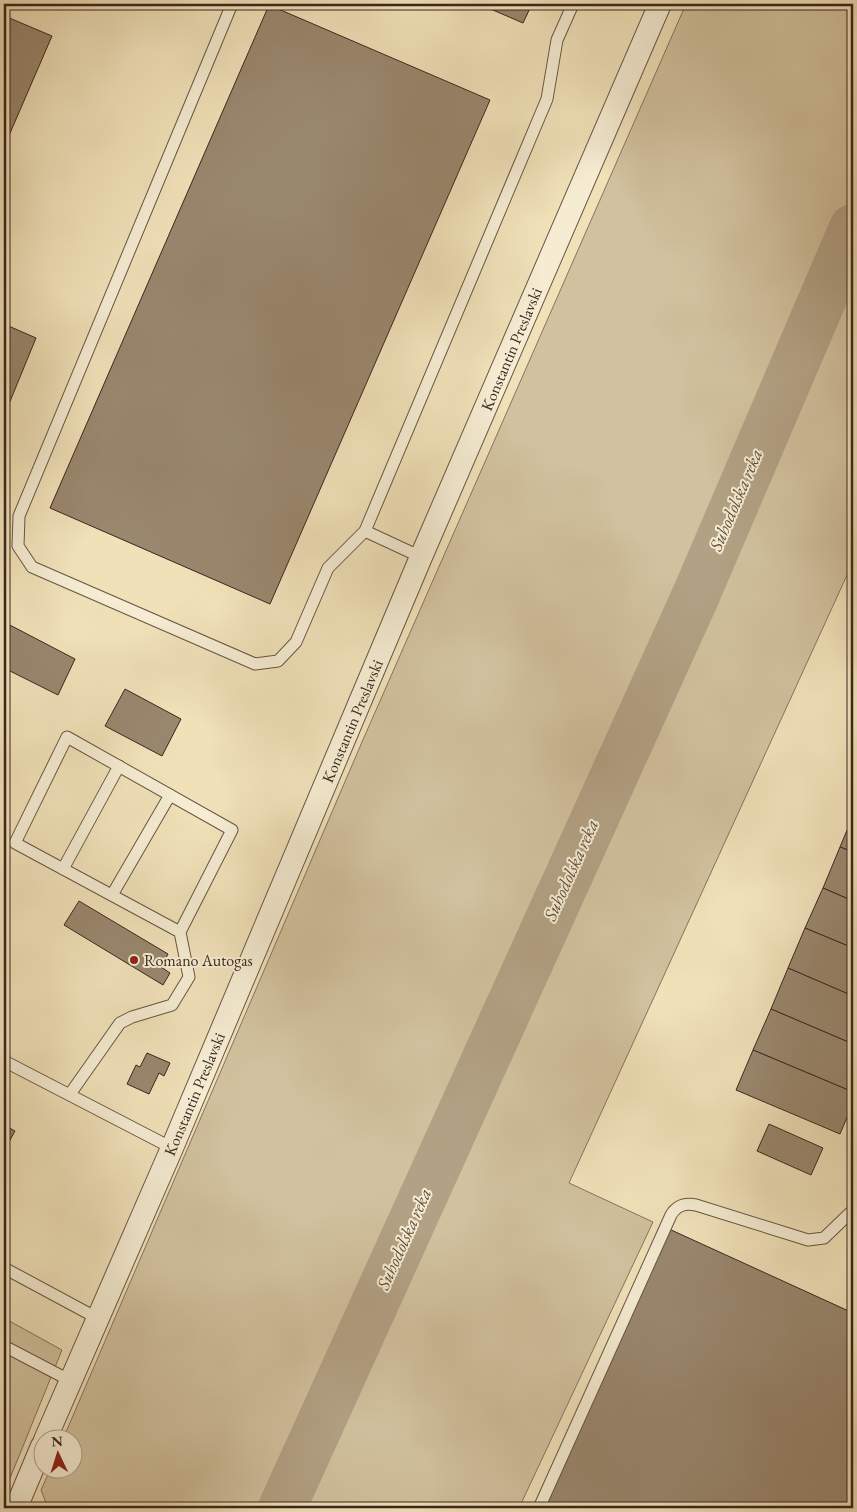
<svg xmlns="http://www.w3.org/2000/svg" width="857" height="1512" font-family="'EB Garamond',serif">
  <style>
    .green { fill: #d1c19e; stroke: #86745e }
    .lines { fill: none; stroke-linecap: round; stroke-linejoin: round }
    .river { stroke: #b2a184; stroke-width: 48 }
    .building { fill: #99876e; stroke: #3a261d }
    .service-casing { stroke: #685544; stroke-width: 13 }
    .minor-casing { stroke: #685544; stroke-width: 24 }
    .service { stroke: #f5ecd2; stroke-width: 11 }
    .minor { stroke: #f5ecd2; stroke-width: 22 }
    .poi-dot { fill: #8f2418; stroke: #f5ecd2; stroke-width: 2 }
    .labels { text-anchor: middle; stroke-width: 4; stroke-linejoin: round; paint-order: stroke }
    .street-label { font-size: 16px; fill: #3a261d; stroke: #f5ecd2 }
    .poi-label { font-size: 16px; fill: #3a261d; stroke: #f5ecd2; text-anchor: start }
    .water-label { font-size: 18px; font-style: italic; fill: #5e4b3c; stroke: #f5ecd2 }
  </style>
  <rect width="100%" height="100%" fill="#f0e1b9"/>
  <filter id="stains"><feTurbulence type="fractalNoise" baseFrequency=".004" numOctaves="4"/><feColorMatrix values="0 0 0 0 .2 0 0 0 0 .09 0 0 0 0 .02 0 0 0 .5 -.17"/></filter>
  <radialGradient id="worn" r=".72"><stop offset=".6" stop-color="#630" stop-opacity="0"/><stop offset="1" stop-color="#630" stop-opacity=".3"/></radialGradient>
  <g class="green">
    <path d="M686,4H853V562L569,1183L653,1222L519,1508H48L41,1490L50,1470H72V1440L63,1439L362,742Z"/>
    <path d="M4,1318L62,1350L4,1493Z"/>
  </g>
  <g class="lines">
    <path class="river" d="M282,1508L696,595L853,228"/>
  </g>
  <g class="building">
    <path d="M479,4H532L523,23Z"/>
    <path d="M269,5L490,100L270,604L50,508Z"/>
    <path d="M7,17L52,36L4,147V24Z"/>
    <path d="M4,324L36,338L4,416Z"/>
    <path d="M4,622L75,659L58,695L4,668Z"/>
    <path d="M125,689L181,719L162,756L105,726Z"/>
    <path d="M853,816V852L840,847Z"/>
    <path d="M840,847L853,852V901L823,888Z"/>
    <path d="M823,888L853,901V948L805,928Z"/>
    <path d="M79,901L168,954L161,967L170,973L163,985L64,925Z"/>
    <path d="M805,928L853,948V996L788,968Z"/>
    <path d="M788,968L853,996V1044L771,1009Z"/>
    <path d="M771,1009L853,1044V1092L753,1050Z"/>
    <path d="M753,1050L853,1092V1103L840,1134L736,1090Z"/>
    <path d="M147,1053L170,1063L164,1076L159,1073L149,1094L127,1084L136,1065L140,1067Z"/>
    <path d="M769,1124L823,1148L811,1175L757,1151Z"/>
    <path d="M4,1125L15,1131L4,1151Z"/>
    <path d="M669,1229L853,1313V1508H555L544,1503Z"/>
  </g>
  <g class="lines">
    <g class="service-casing">
      <g id="service">
        <path d="M232,4L19,516L18,546L32,567L255,664L278,661L296,642L328,568L365,531L547,99L557,40L573,4"/>
        <path d="M365,531L421,557"/>
        <path d="M63,869L119,766"/>
        <path d="M112,895L170,795"/>
        <path d="M4,1061L172,1148"/>
        <path d="M70,1094L120,1023L132,1017L172,1005L189,977L180,932L232,830L67,737L15,843L180,932"/>
        <path d="M4,1268L97,1318"/>
        <path d="M4,1346L71,1381"/>
        <path d="M539,1508L671,1215C677,1205 685,1203 696,1205L808,1240L824,1238L850,1213L853,1212"/>
      </g>
    </g>
    <g class="minor-casing">
      <g id="minor">
        <path d="M45,1440L172,1148L421,557L660,4"/>
        <path d="M16,1508L42,1446"/>
      </g>
    </g>
    <use href="#service" class="service"/>
    <use href="#minor" class="minor"/>
  </g>
  <circle class="poi-dot" cx="134" cy="960" r="5"/>
  <g class="labels">
    <g class="street-label">
      <text transform="translate(511 349) rotate(-67)" y="6">Konstantin Preslavski</text>
      <text transform="translate(352 721) rotate(-67)" y="6">Konstantin Preslavski</text>
      <text transform="translate(194 1094) rotate(-67)" y="6">Konstantin Preslavski</text>
    </g>
    <g class="poi-label">
      <text x="144" y="966">Romano Autogas</text>
    </g>
    <g class="water-label">
      <text transform="translate(736 500) rotate(-67)" y="6">Suhodolska reka</text>
      <text transform="translate(571 870) rotate(-66)" y="6">Suhodolska reka</text>
      <text transform="translate(404 1239) rotate(-66)" y="6">Suhodolska reka</text>
    </g>
  </g>
  <rect width="857" height="1512" fill="none" stroke="#f0e1b9" stroke-width="20"/>
  <rect x="5" y="5" width="847" height="1502" fill="none" stroke="#3a261d" stroke-width="2.5"/>
  <rect x="10" y="10" width="837" height="1492" fill="none" stroke="#3a261d"/>
  <g transform="translate(58 1454) rotate(356)"><circle r="24" fill="#f5ecd2" stroke="#aa9d8a"/>
  <path d="M0-4L9 19L0 12L-9 19Z" fill="#8f2418"/>
  <text y="-8" font-size="14" font-weight="bold" text-anchor="middle" fill="#3a261d">N</text>
  </g>
  <rect width="100%" height="100%" filter="url(#stains)"/>
  <rect width="100%" height="100%" fill="url(#worn)"/>
</svg>
